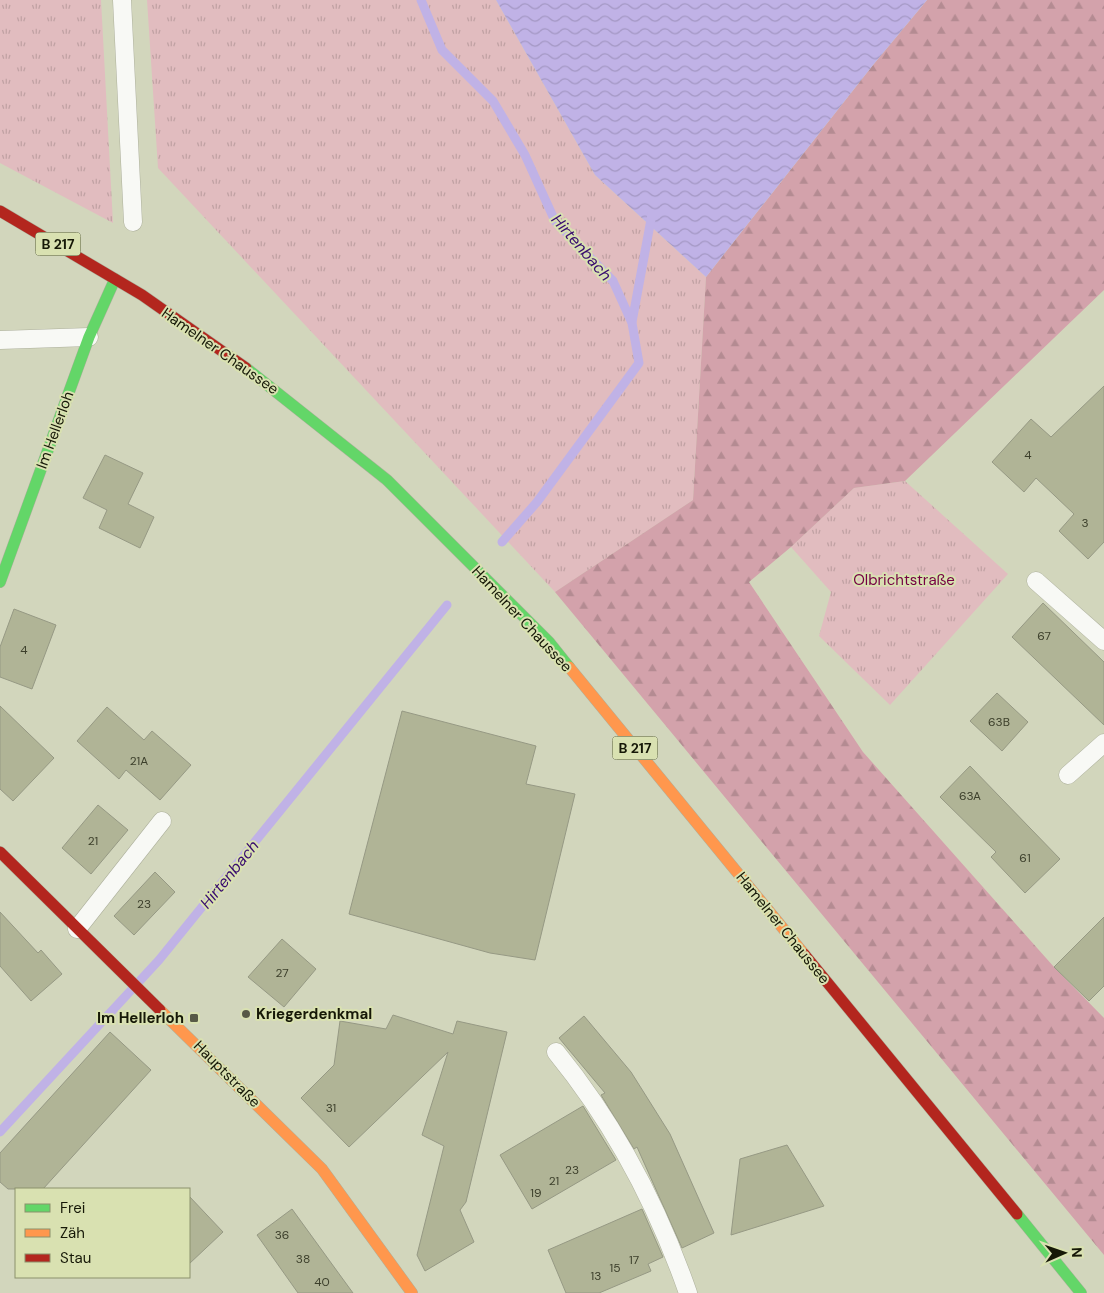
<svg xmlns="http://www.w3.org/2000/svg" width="1104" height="1293" font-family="'DM Sans',sans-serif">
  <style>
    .grass { fill: url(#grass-tufts) }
    .forest { fill: url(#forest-firs) }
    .water { fill: url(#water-waves) }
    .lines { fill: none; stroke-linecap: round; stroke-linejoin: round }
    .stream { stroke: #c0b2e6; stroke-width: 9 }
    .building { fill: #b0b496; stroke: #969984 }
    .lane-casing { stroke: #adb09c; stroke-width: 19 }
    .fast-casing { stroke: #adb09c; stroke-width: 12 }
    .slow-casing { stroke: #adb09c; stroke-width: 12 }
    .jam-casing { stroke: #adb09c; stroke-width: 12 }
    .lane { stroke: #f8f9f5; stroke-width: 18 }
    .fast { stroke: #63d668; stroke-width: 11 }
    .slow { stroke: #ff974d; stroke-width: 11 }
    .jam { stroke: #b3261e; stroke-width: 11 }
    .poi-dot { fill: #585a46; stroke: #d9e1b1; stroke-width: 2 }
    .labels { text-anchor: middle; stroke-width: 4; stroke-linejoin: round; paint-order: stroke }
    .number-label { font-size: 12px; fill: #3c3f2b }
    .shield { fill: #d9e1b1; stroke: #50543a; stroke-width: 1 }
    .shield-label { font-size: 14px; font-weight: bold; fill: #161807 }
    .street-label { font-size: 15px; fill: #161807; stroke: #d9e1b1 }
    .park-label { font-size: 15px; fill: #750043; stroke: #d9e1b1 }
    .poi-label { font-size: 15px; font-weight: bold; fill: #161807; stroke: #d9e1b1; text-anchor: start }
    .water-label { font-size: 16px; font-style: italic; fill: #370b6f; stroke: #d9e1b1 }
  </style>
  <defs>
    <pattern id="grass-tufts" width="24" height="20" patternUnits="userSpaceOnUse" patternTransform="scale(1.25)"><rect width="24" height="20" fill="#e1bcbf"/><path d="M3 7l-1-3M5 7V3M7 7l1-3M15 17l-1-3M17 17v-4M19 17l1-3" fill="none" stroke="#c0a1a3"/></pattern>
    <pattern id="forest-firs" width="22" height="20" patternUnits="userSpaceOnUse" patternTransform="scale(1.25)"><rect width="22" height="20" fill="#d3a2ab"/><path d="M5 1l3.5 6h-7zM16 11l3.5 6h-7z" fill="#b48b92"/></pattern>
    <pattern id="water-waves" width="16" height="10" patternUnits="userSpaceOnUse" patternTransform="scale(1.25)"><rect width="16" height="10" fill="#c0b2e6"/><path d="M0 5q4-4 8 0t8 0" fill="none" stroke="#a498c4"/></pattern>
  </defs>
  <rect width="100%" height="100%" fill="#d2d6bc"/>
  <g class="grass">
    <path d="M0,0H101L113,223L0,163Z"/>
    <path d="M147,0H496L595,175L706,277L693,500L555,592L158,168Z"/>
    <path d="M905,481L1008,574L890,705L819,636L831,592L791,547L854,488Z"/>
  </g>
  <path class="forest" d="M927,0H1104V290L905,481L854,488L791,547L749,582L863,752L1054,967L1104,1018V1255L555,592L693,500L706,277L873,65Z"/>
  <path class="water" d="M496,0H927L873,65L706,277L595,175Z"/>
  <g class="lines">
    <g class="stream">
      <path d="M421,0L442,50L493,101L525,155L555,221L613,281L632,323L639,363L537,502L502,542"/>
      <path d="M632,322L652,214"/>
      <path d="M0,1132L159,960L447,605"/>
    </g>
  </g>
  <g class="building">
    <path d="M1104,386V542L1088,559L1059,531L1074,514L1036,478L1024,492L992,462L1031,419L1051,437Z"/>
    <path d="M105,455L143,473L128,504L154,517L140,548L99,528L107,510L83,498Z"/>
    <path d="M1043,603L1104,662V725L1012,637Z"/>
    <path d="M14,609L56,625L32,689L0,677V647Z"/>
    <path d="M997,693L1028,722L1002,751L970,721Z"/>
    <path d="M0,706L54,758L13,801L0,789Z"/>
    <path d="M107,707L144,740L152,731L191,765L160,800L126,770L119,779L77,741Z"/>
    <path d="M402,711L536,746L526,784L575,794L535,960L490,953L349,914Z"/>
    <path d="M970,766L1060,859L1025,893L991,857L996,852L940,797Z"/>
    <path d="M98,805L128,830L91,874L62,848Z"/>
    <path d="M155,872L175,892L134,935L114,916Z"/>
    <path d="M0,912L38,953L41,950L62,974L31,1001L0,966Z"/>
    <path d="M1104,917V986L1089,1001L1054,967Z"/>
    <path d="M282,939L316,969L284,1007L248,977Z"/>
    <path d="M393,1015L453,1034L457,1021L507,1032L466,1202L460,1210L474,1242L425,1271L417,1255L444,1146L422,1135L448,1052L349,1147L301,1098L334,1065L340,1021L386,1029Z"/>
    <path d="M584,1016L631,1072L670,1134L714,1233L682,1248L637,1147L634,1149L601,1095L605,1093L559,1038Z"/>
    <path d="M110,1032L151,1070L43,1189H8L0,1182V1153Z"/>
    <path d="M583,1106L616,1160L532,1209L500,1155Z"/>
    <path d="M787,1145L824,1206L731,1235L740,1159Z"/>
    <path d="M189,1196L223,1232L189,1264Z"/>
    <path d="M292,1209L329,1260L353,1293H298L257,1235Z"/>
    <path d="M642,1209L663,1257L648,1264L651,1271L599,1293H566L548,1250Z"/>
  </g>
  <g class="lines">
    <g class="lane-casing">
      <g id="lane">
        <path d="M122,0L133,222"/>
        <path d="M0,340L89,337"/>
        <path d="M1036,581L1104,641"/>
        <path d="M1068,775L1104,743"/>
        <path d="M77,929L162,821"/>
        <path d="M556,1052C614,1123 658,1207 688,1293"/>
      </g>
    </g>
    <g class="fast-casing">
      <g id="fast">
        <path d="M246,368L387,480L549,642L569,667"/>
        <path d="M0,582L89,337L115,279"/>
        <path d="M1017,1214L1081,1293"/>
      </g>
    </g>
    <g class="slow-casing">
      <g id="slow">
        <path d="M569,667L804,954"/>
        <path d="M160,1010L322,1169L412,1293"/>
      </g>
    </g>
    <g class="jam-casing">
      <g id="jam">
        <path d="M0,211L142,295L246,368"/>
        <path d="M0,852L160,1010"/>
        <path d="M804,954L1017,1214"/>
      </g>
    </g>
    <use href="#lane" class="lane"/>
    <use href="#fast" class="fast"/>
    <use href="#slow" class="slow"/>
    <use href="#jam" class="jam"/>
  </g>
  <g class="poi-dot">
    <circle cx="246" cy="1014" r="5"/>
    <rect x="189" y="1013" width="10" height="10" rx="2.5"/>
  </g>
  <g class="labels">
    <g class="number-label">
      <text x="1028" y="459">4</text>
      <text x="1085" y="527">3</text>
      <text x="1044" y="640">67</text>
      <text x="24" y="654">4</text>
      <text x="999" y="726">63B</text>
      <text x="139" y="765">21A</text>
      <text x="970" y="800">63A</text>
      <text x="93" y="845">21</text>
      <text x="1025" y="862">61</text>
      <text x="144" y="908">23</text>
      <text x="282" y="977">27</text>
      <text x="331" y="1112">31</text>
      <text x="572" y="1174">23</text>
      <text x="554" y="1185">21</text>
      <text x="536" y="1197">19</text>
      <text x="282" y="1239">36</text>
      <text x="303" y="1263">38</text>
      <text x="634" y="1264">17</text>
      <text x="615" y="1272">15</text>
      <text x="596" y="1280">13</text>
      <text x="322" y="1286">40</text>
    </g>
    <g class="shield">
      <rect x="35.5" y="232.5" width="45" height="23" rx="4"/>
      <rect x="612.5" y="736.5" width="45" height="23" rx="4"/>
    </g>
    <g class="shield-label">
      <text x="58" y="249">B 217</text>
      <text x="635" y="753">B 217</text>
    </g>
    <g class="street-label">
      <text transform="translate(220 351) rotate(35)" y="5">Hamelner Chaussee</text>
      <text transform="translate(55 430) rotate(-70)" y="5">Im Hellerloh</text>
      <text transform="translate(522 619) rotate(47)" y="5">Hamelner Chaussee</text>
      <text transform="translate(783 928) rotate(51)" y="5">Hamelner Chaussee</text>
      <text transform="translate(227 1074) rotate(45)" y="5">Hauptstraße</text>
    </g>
    <g class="park-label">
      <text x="904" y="585">Olbrichtstraße</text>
    </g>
    <g class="poi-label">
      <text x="256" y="1019">Kriegerdenkmal</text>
      <text x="184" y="1023" text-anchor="end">Im Hellerloh</text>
    </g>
    <g class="water-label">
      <text transform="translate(582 247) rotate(49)" y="6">Hirtenbach</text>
      <text transform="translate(229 874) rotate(-51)" y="6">Hirtenbach</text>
    </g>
  </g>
  <rect x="15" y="1188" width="175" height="90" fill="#d9e1b1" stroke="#8b916d"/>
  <rect x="25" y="1204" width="25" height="8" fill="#63d668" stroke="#8b916d"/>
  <text x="60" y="1213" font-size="15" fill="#161807">Frei</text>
  <rect x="25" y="1229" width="25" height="8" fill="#ff974d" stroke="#8b916d"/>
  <text x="60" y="1238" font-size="15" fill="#161807">Zäh</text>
  <rect x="25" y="1254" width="25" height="8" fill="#b3261e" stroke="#8b916d"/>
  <text x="60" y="1263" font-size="15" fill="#161807">Stau</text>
  <g transform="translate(1064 1253) rotate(88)" stroke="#d9e1b1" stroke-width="4" paint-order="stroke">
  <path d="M0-4L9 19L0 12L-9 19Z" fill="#161807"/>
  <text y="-8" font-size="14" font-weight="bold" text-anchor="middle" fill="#161807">N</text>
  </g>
</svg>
